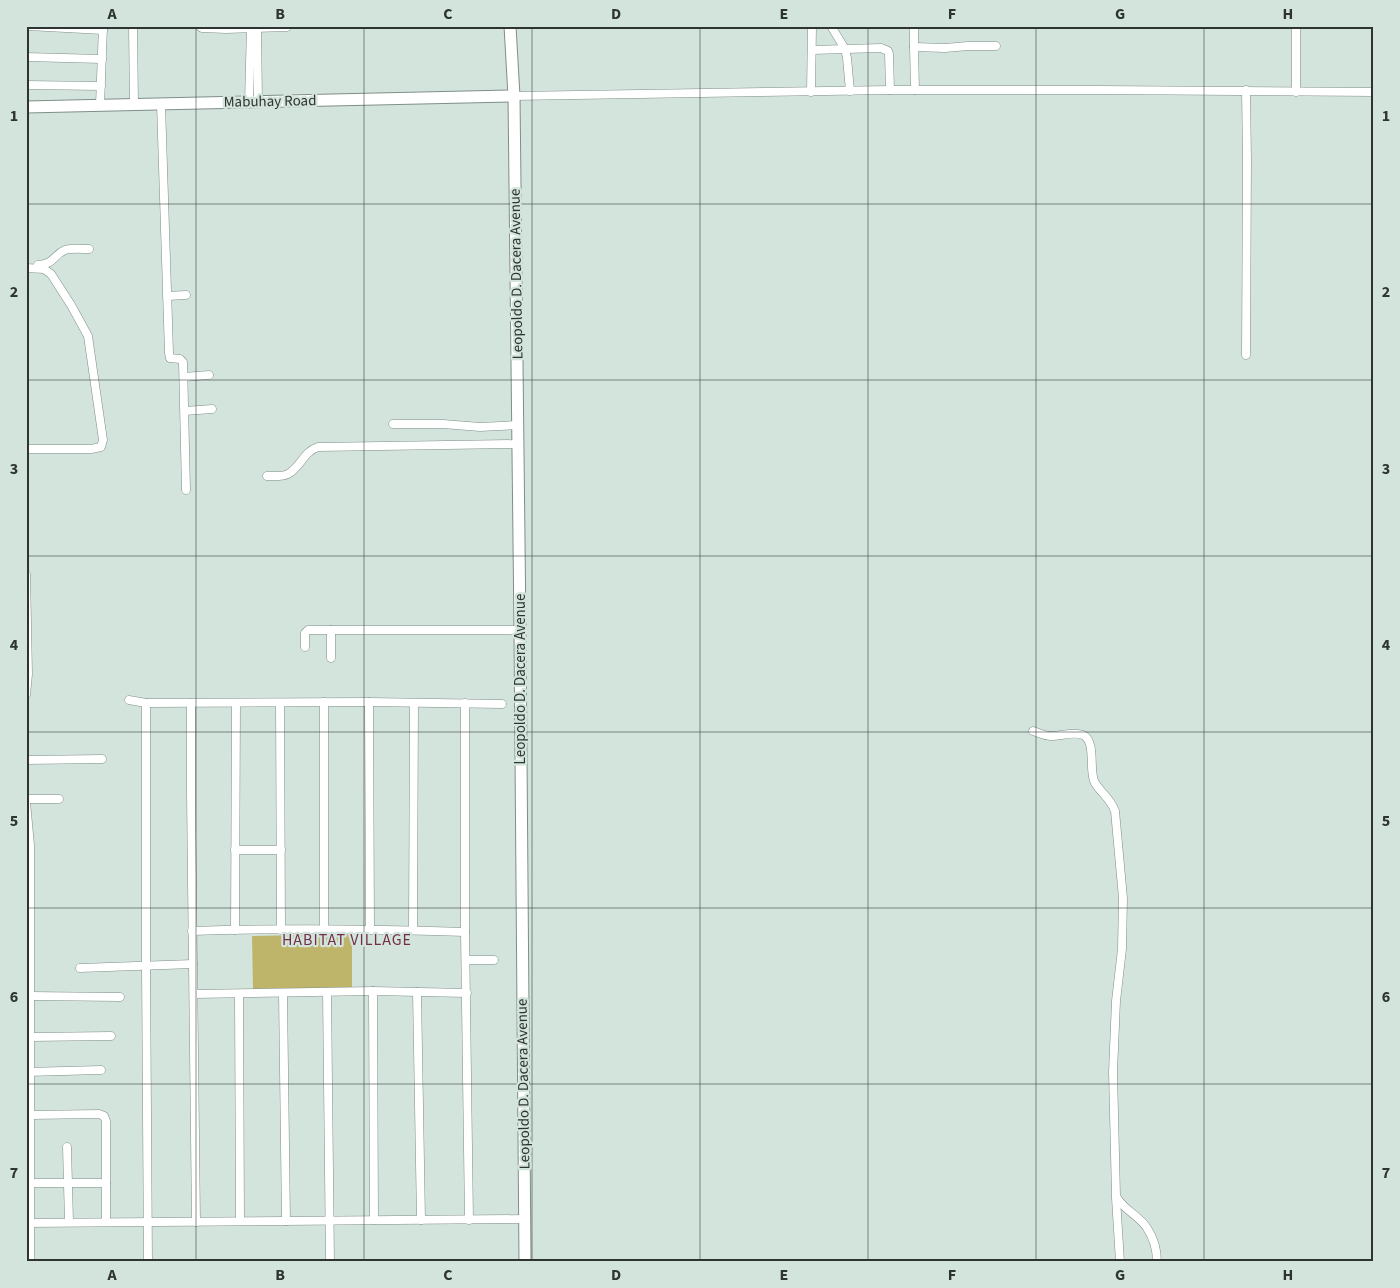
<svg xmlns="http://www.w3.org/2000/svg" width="1400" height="1288" font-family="'Source Sans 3',sans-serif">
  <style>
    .green { fill: #bfb56a }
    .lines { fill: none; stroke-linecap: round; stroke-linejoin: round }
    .street-casing { stroke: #7f8e88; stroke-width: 9 }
    .secondary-casing { stroke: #7f8e88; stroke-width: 13 }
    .street { stroke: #fff; stroke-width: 8 }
    .secondary { stroke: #fff; stroke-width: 11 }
    .grid { fill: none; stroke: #2e3431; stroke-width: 1; stroke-opacity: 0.55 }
    .labels { text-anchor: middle; stroke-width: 4.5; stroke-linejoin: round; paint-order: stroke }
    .street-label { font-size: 15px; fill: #2e3431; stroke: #d3e4dd }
    .neighbourhood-label { font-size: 16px; letter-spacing: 1px; fill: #732f45; stroke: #d3e4dd }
    .neatline { fill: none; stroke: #2e3431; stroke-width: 2 }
    .grid-label { font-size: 16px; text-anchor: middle; font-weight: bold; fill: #2e3431 }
  </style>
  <rect width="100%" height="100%" fill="#d3e4dd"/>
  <path class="green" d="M352,934V988L253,989L252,936Z"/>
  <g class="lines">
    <g class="street-casing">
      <g id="street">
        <path d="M28,26L103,30"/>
        <path d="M133,26L134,105"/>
        <path d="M199,26L202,28L226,29L287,27"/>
        <path d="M257,26L258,102"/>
        <path d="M831,26L845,49L847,58L850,91"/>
        <path d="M914,26V47"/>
        <path d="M1296,26V92"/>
        <path d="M812,50L881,48L888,51L889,54L890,90"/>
        <path d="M26,57L102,59"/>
        <path d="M26,85L101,86"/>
        <path d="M915,90L914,47L945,48L968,46H996"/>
        <path d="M1246,90L1247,160L1246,355"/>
        <path d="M811,92L812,26"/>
        <path d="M514,96L890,90H1099L1374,92"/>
        <path d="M249,102L251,26"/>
        <path d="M161,104L169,353L170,358L180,359L183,362L186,490"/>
        <path d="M100,105L103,26"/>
        <path d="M38,265C55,264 53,255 65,250C72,248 82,249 89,249"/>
        <path d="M26,268L44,269L51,274L71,305L88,336L103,440L101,447L91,449H26"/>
        <path d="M167,296L186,295"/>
        <path d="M184,377L209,375"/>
        <path d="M185,411L212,409"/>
        <path d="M393,424H443L480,427L518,425"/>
        <path d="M267,476C274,476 282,477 288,474C301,467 303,452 318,447L518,444"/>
        <path d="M26,574L28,674L26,695"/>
        <path d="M331,630V658"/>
        <path d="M305,647V633L308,630H520"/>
        <path d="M129,700L146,703L369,702L502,704"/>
        <path d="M369,702L370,930"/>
        <path d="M146,703V967L148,1262"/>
        <path d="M191,703V794L196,1222"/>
        <path d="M280,703L281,930"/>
        <path d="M465,703V932L469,1220"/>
        <path d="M1033,731C1039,733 1046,736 1051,736C1062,736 1073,731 1083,735C1097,742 1088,771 1095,783C1102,794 1110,798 1115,811L1123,898L1122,949L1116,1001L1113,1072L1116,1196C1123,1210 1139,1215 1147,1228C1153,1237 1157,1250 1157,1262"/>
        <path d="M26,760L102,759"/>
        <path d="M26,799H59"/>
        <path d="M26,802L30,845V1262"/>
        <path d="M235,850H281"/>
        <path d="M235,930L236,703"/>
        <path d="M324,930V702"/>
        <path d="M413,930L414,704"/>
        <path d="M192,931C283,928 374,929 465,932"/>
        <path d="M466,960H494"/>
        <path d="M80,968L193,964"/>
        <path d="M373,991L374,1220"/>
        <path d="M327,992L330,1262"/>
        <path d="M417,992L421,1220"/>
        <path d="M194,994L373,991L467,993"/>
        <path d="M239,994L240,1221"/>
        <path d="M283,994L286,1221"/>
        <path d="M30,996L120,997"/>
        <path d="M30,1037L111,1036"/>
        <path d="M26,1072L101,1070"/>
        <path d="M30,1115L99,1114L104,1116L106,1121V1222"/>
        <path d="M67,1147L69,1222"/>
        <path d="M30,1183H106"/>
        <path d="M1116,1198L1120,1262"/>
        <path d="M26,1223L525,1219"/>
      </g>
    </g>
    <g class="secondary-casing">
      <g id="secondary">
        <path d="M510,26L514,96L520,630L525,1262"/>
        <path d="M26,107L514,96"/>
      </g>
    </g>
    <use href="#street" class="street"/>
    <use href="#secondary" class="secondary"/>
  </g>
  <path class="grid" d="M196,26V1262M364,26V1262M532,26V1262M700,26V1262M868,26V1262M1036,26V1262M1204,26V1262M26,204H1374M26,380H1374M26,556H1374M26,732H1374M26,908H1374M26,1084H1374"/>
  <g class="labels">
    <g class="street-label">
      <text transform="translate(270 101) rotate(-1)" y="5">Mabuhay Road</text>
      <text transform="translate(516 274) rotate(-91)" y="5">Leopoldo D. Dacera Avenue</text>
      <text transform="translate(520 679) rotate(-90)" y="5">Leopoldo D. Dacera Avenue</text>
      <text transform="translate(523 1084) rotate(-91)" y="5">Leopoldo D. Dacera Avenue</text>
    </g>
    <g class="neighbourhood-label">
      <text x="347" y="945">HABITAT VILLAGE</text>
    </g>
  </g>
  <rect width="1400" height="1288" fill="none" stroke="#d3e4dd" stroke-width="55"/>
  <rect x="28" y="28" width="1344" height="1232" class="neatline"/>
  <g class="grid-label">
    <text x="112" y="19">A</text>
    <text x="280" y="19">B</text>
    <text x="448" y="19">C</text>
    <text x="616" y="19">D</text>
    <text x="784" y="19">E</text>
    <text x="952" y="19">F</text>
    <text x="1120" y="19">G</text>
    <text x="1288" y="19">H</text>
    <text x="14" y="121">1</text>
    <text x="1386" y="121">1</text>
    <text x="14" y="297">2</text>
    <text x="1386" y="297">2</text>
    <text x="14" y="474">3</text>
    <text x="1386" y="474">3</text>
    <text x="14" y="650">4</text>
    <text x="1386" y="650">4</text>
    <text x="14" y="826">5</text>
    <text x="1386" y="826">5</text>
    <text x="14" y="1002">6</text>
    <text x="1386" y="1002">6</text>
    <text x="14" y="1178">7</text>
    <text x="1386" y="1178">7</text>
    <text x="112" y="1280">A</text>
    <text x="280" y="1280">B</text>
    <text x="448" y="1280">C</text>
    <text x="616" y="1280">D</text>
    <text x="784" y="1280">E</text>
    <text x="952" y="1280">F</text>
    <text x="1120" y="1280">G</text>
    <text x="1288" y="1280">H</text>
  </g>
</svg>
